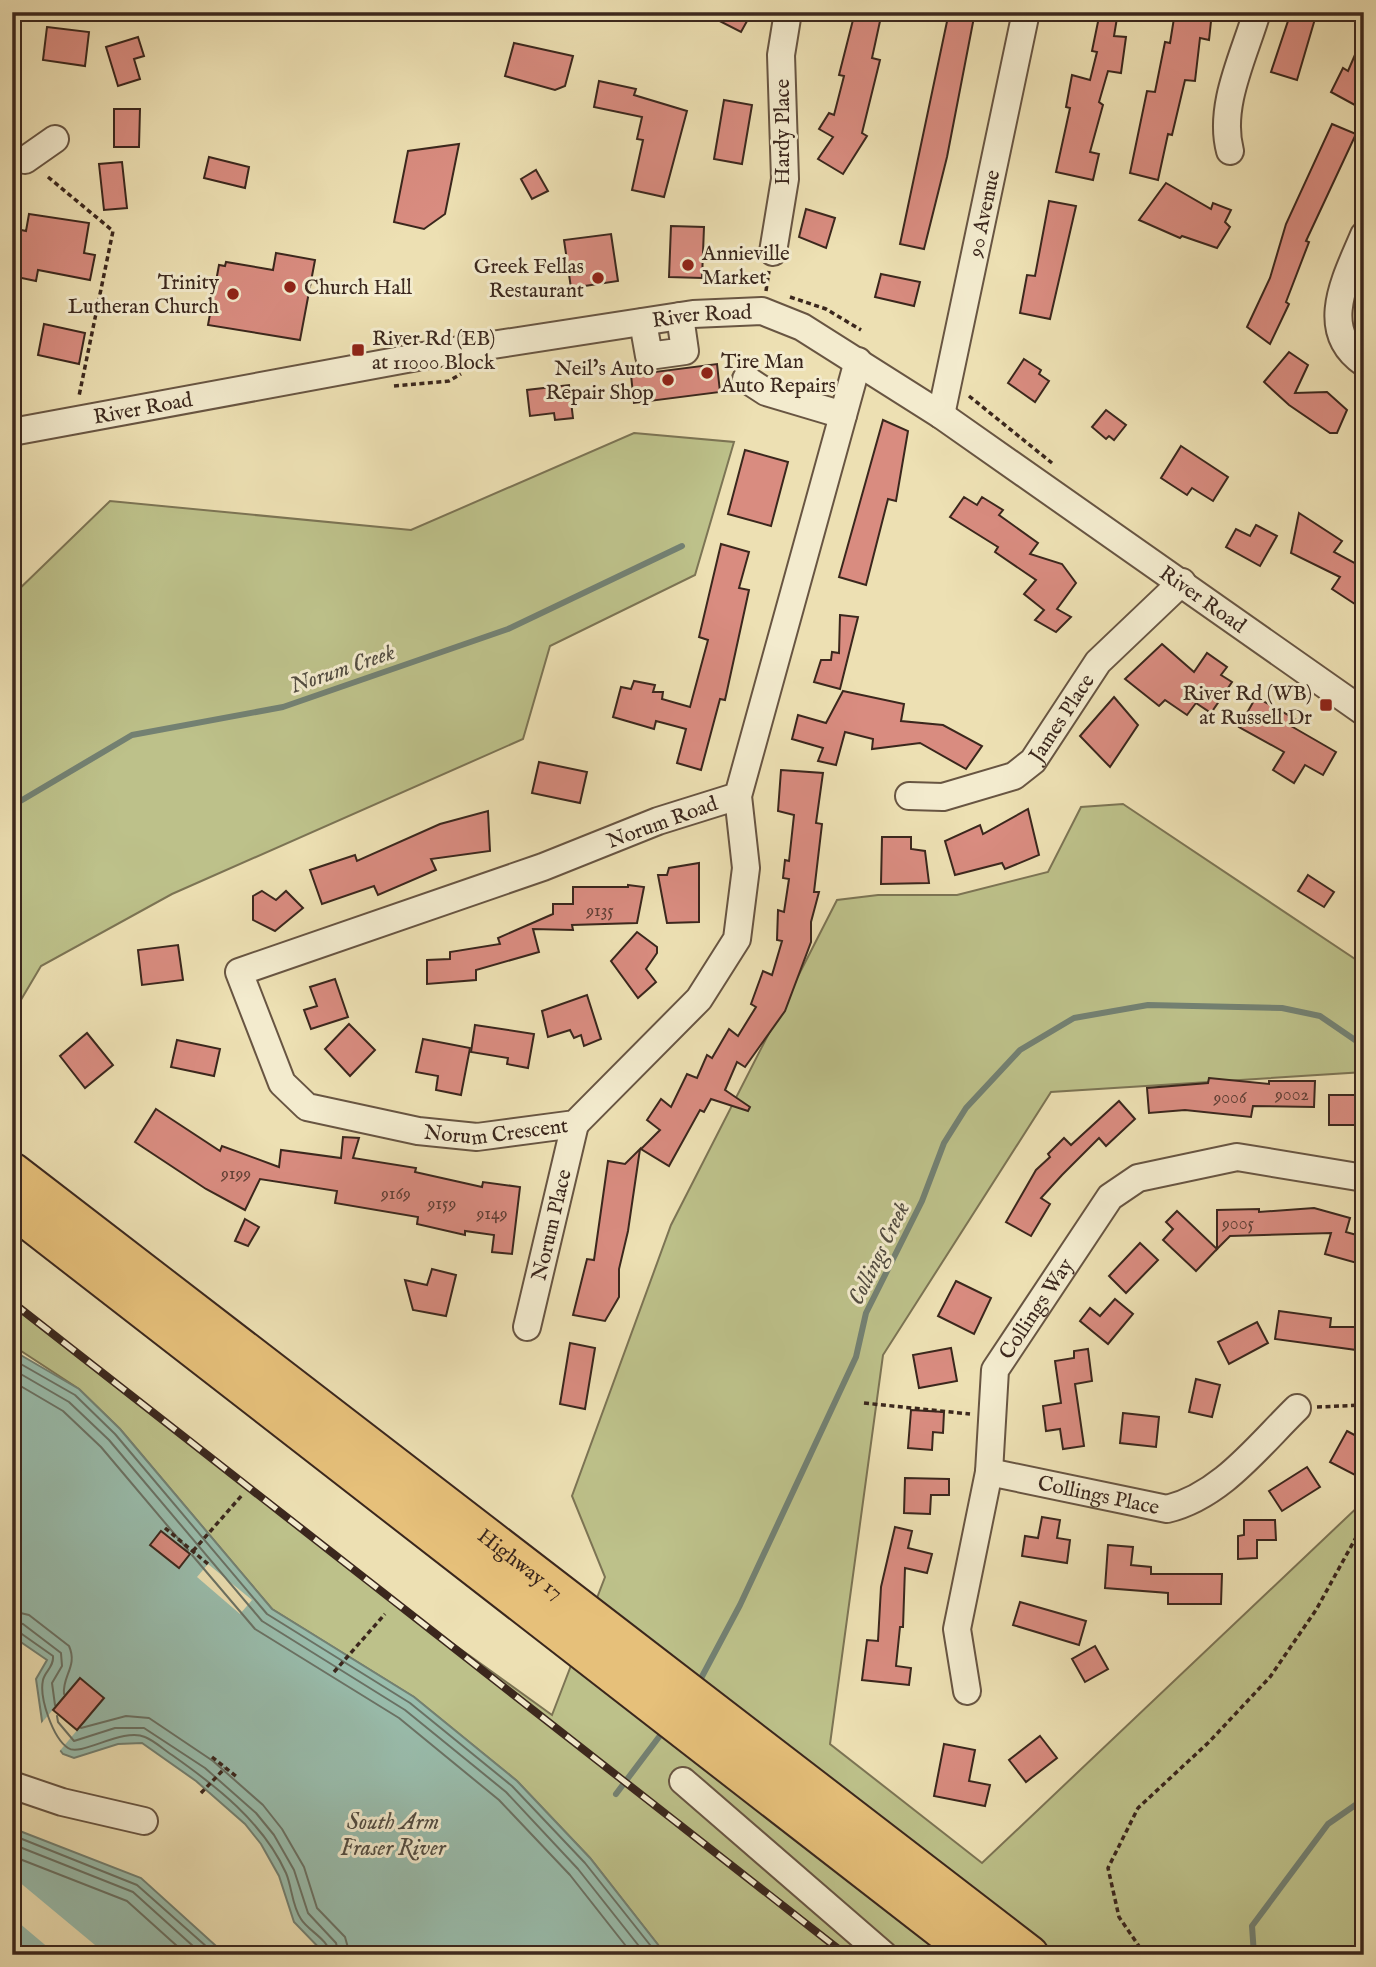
<svg xmlns="http://www.w3.org/2000/svg" width="1376" height="1967" font-family="'IM FELL English',serif">
  <style>
    .green { fill: #bdc18a; stroke: #7c7454; stroke-width: 2 }
    .water { fill: #99bdad; stroke: #738173; stroke-width: 2 }
    .pier { fill: #ede0b3 }
    .lines { fill: none; stroke-linecap: round; stroke-linejoin: round }
    .shore { stroke: #6a7265; stroke-width: 2 }
    .stream { stroke: #738173; stroke-width: 6 }
    .building { fill: #d98c80; stroke: #3b271d; stroke-width: 2 }
    .minor-casing { stroke: #685542; stroke-width: 30 }
    .highway-casing { stroke: #3b271d; stroke-width: 42 }
    .path { stroke: #3b271d; stroke-width: 3.5; stroke-dasharray: 5 3.5; stroke-linecap: butt }
    .minor { stroke: #f3ebce; stroke-width: 26 }
    .highway { stroke: #e6c07a; stroke-width: 38 }
    .rail-casing { stroke: #3b271d; stroke-width: 8 }
    .rail { stroke: #f3ebce; stroke-width: 5; stroke-dasharray: 16; stroke-linecap: butt }
    .poi-dot { fill: #8f2418; stroke: #f3ebce; stroke-width: 2.5 }
    .labels { text-anchor: middle; stroke-width: 6; stroke-linejoin: round; paint-order: stroke }
    .number-label { font-size: 18px; fill: #624036 }
    .street-label { font-size: 21px; fill: #3b271d; stroke: #f3ebce }
    .poi-label { font-size: 21px; fill: #3b271d; stroke: #f3ebce; text-anchor: start }
    .water-label { font-size: 23px; font-style: italic; fill: #524c41; stroke: #f3ebce }
  </style>
  <rect width="100%" height="100%" fill="#ede0b3"/>
  <filter id="stains"><feTurbulence type="fractalNoise" baseFrequency=".00286" numOctaves="4"/><feColorMatrix values="0 0 0 0 .2 0 0 0 0 .09 0 0 0 0 .02 0 0 0 .5 -.17"/></filter>
  <radialGradient id="worn" r=".72"><stop offset=".6" stop-color="#630" stop-opacity="0"/><stop offset="1" stop-color="#630" stop-opacity=".3"/></radialGradient>
  <g class="green">
    <path d="M634,433L734,442L695,575L550,646L523,739L172,894L41,966L12,1015V596L110,501L411,530Z"/>
    <path d="M1123,804L1364,965V1072L1051,1092L883,1355L830,1744L982,1863L1364,1501V1955H666L590,1858L517,1781L414,1697L272,1609L120,1429L79,1389L12,1345V1306L363,1579L552,1715L605,1577L572,1496L671,1225L837,900L878,895H957L1048,872L1081,807Z"/>
  </g>
  <g class="water">
    <path d="M12,1350L79,1389L120,1429L272,1609L414,1697L517,1781L590,1858L666,1955H326L294,1922L279,1876L261,1844L245,1824L196,1781L142,1743L118,1744L74,1758L63,1754L43,1728L36,1679L47,1660L12,1636Z"/>
    <path d="M12,1828L141,1878L226,1955H12Z"/>
  </g>
  <g class="pier">
    <path d="M208,1564L252,1600L240,1614L197,1577Z"/>
    <path d="M80,1678L104,1698L58,1753L39,1726Z"/>
    <path d="M12,1876L107,1955H57L12,1917Z"/>
  </g>
  <g class="lines">
    <g class="shore">
      <path d="M12,1359L75,1395L115,1434L267,1614L410,1703L512,1786L585,1863L658,1955"/>
      <path d="M12,1369L69,1402L109,1440L262,1621L405,1710L506,1792L578,1869L646,1955"/>
      <path d="M12,1381L63,1411L101,1447L188,1550"/>
      <path d="M192,1555L255,1629L399,1718L499,1800L570,1875L633,1955"/>
      <path d="M12,1611L29,1615L69,1646C78,1666 62,1676 64,1694"/>
      <path d="M12,1622L23,1624L61,1653L62,1666L52,1683L55,1705"/>
      <path d="M12,1631L19,1632L53,1656C54,1667 45,1671 43,1680C39,1698 53,1738 68,1748C81,1757 123,1727 145,1737C155,1741 164,1750 172,1755C216,1786 263,1822 286,1873C292,1887 292,1906 301,1919C308,1931 329,1939 330,1955"/>
      <path d="M57,1716L58,1722L74,1741L115,1728H144L205,1768L256,1813L274,1835L294,1870L308,1913L336,1943L339,1955"/>
      <path d="M81,1728L126,1716L149,1718L213,1761L263,1805L282,1829L304,1867L317,1908L345,1937L350,1955"/>
      <path d="M12,1835L137,1885L216,1955"/>
      <path d="M12,1844L133,1892L203,1955"/>
      <path d="M12,1856L127,1901L187,1955"/>
    </g>
    <g class="stream">
      <path d="M12,806L132,735L283,707L508,629L682,546"/>
      <path d="M698,1684L740,1605L856,1357L866,1313L922,1201L944,1143L966,1108L1020,1050L1074,1018L1148,1005L1282,1008L1320,1016L1358,1042"/>
      <path d="M616,1794L665,1729"/>
      <path d="M1254,1955L1252,1926L1328,1824L1364,1799"/>
    </g>
  </g>
  <g class="building">
    <path d="M702,12H752L741,32Z"/>
    <path d="M855,12H882L872,58L880,60L862,133L867,136L843,174L818,159L833,137L819,129L829,113L834,115L844,76L839,75Z"/>
    <path d="M949,12H975L947,157L924,249L900,244Z"/>
    <path d="M1100,12H1118L1114,36L1126,37L1121,73L1108,71L1099,102L1103,105L1090,152L1099,154L1093,180L1056,172L1070,108L1066,107L1072,75L1090,80L1097,52L1092,51Z"/>
    <path d="M1175,12H1212L1209,40L1200,38L1195,81L1185,80L1172,135L1168,134L1158,180L1130,173L1147,91L1155,92L1165,42L1170,43Z"/>
    <path d="M1291,12H1317L1297,80L1271,72Z"/>
    <path d="M47,27L89,32L85,66L43,60Z"/>
    <path d="M1364,34V110L1331,92L1343,68L1348,71Z"/>
    <path d="M138,37L144,56L134,59L140,79L118,86L106,47Z"/>
    <path d="M514,43L573,56L565,86L555,90L505,76Z"/>
    <path d="M599,81L636,89L634,95L687,111L664,197L632,190L643,140L637,139L642,117L594,107Z"/>
    <path d="M724,100L752,105L742,164L714,159Z"/>
    <path d="M114,109H140L139,147H114Z"/>
    <path d="M1332,124L1356,134L1306,241L1309,242L1286,302L1289,304L1270,344L1247,327L1270,278L1286,224Z"/>
    <path d="M459,144L445,214L424,229L394,222L408,151Z"/>
    <path d="M209,157L249,167L245,188L204,178Z"/>
    <path d="M122,162L127,208L104,210L99,164Z"/>
    <path d="M536,170L548,191L532,199L521,179Z"/>
    <path d="M1166,183L1211,209L1213,203L1231,210L1225,222L1230,227L1217,248L1182,236L1180,238L1139,220Z"/>
    <path d="M1049,201L1076,206L1050,319L1020,313L1027,275L1035,276Z"/>
    <path d="M806,209L835,218L826,248L799,237Z"/>
    <path d="M29,214L89,223L84,253L95,255L90,280L38,270L36,281L12,276V228L26,231Z"/>
    <path d="M671,226L704,227L702,278L669,277Z"/>
    <path d="M611,234L618,281L571,288L564,240Z"/>
    <path d="M276,253L315,260L300,340L208,325L219,265L225,266L226,262L273,270Z"/>
    <path d="M881,274L920,282L914,306L875,297Z"/>
    <path d="M44,324L85,333L79,364L38,355Z"/>
    <path d="M1289,352L1308,365L1295,393L1327,392L1347,410L1337,433H1330L1289,405L1264,382Z"/>
    <path d="M1024,359L1041,370L1039,374L1049,381L1035,402L1008,383Z"/>
    <path d="M717,364L720,392L634,403L631,375Z"/>
    <path d="M569,385L573,418L555,420L554,413L530,416L527,390Z"/>
    <path d="M1106,410L1126,425L1114,440L1109,436L1106,439L1092,427Z"/>
    <path d="M883,420L908,431L896,501L888,499L866,585L839,577Z"/>
    <path d="M1181,446L1228,477L1213,501L1192,488L1187,495L1161,478Z"/>
    <path d="M745,450L788,462L771,526L728,514Z"/>
    <path d="M964,497L977,505L982,497L1003,510L999,515L1038,543L1030,554L1062,564L1076,583L1057,609L1071,617L1056,632L1035,620L1044,610L1024,594L1036,580L995,552L998,547L950,517Z"/>
    <path d="M1299,513L1342,541L1334,552L1364,568V610L1332,589L1340,577L1291,553Z"/>
    <path d="M1256,525L1277,536L1260,566L1226,547L1236,529L1250,536Z"/>
    <path d="M721,544L749,552L739,588L749,590L725,700L720,699L701,770L677,763L686,729L656,721L654,729L613,717L621,687L631,689L634,681L655,685L653,692H663L662,699L690,707L708,640L699,637Z"/>
    <path d="M840,615L858,617L840,689L814,682L821,660H831L832,652L839,653Z"/>
    <path d="M1162,644L1194,672L1207,653L1227,667L1221,675L1232,682L1211,713L1196,703L1187,715L1165,700L1159,706L1125,679Z"/>
    <path d="M843,691L904,704L901,721L943,725L982,746L966,769L920,743L872,749L873,739L845,732L836,765L818,761L823,748L792,739L798,715L826,723Z"/>
    <path d="M1114,697L1138,725L1110,767L1080,736Z"/>
    <path d="M1256,697L1295,719L1291,726L1336,752L1323,775L1305,765L1294,783L1273,770L1284,752L1239,727Z"/>
    <path d="M539,762L587,772L580,803L532,793Z"/>
    <path d="M781,770L823,773L816,823L822,824L814,892H819L811,922V942L785,1011L745,1067L737,1062L725,1090L750,1107L748,1111L711,1099L704,1112L700,1110L669,1166L641,1149L660,1130L647,1120L661,1099L671,1107L687,1074L697,1078L707,1055L712,1058L729,1029L738,1036L756,1007L751,1004L763,971L772,975L782,941L777,940L778,910L784,912L789,879L783,878L785,860L789,861L794,815L778,811Z"/>
    <path d="M1028,809L1039,855L1005,869L1002,863L955,875L945,841L980,825L983,834Z"/>
    <path d="M488,811L490,851L431,859L436,870L378,895L374,886L322,904L310,870L355,855L357,861L440,824Z"/>
    <path d="M882,837H911V849L925,851L929,883L881,884Z"/>
    <path d="M699,863V922L667,923L658,875H667L669,868Z"/>
    <path d="M1308,875L1334,892L1324,907L1298,891Z"/>
    <path d="M628,885L644,887L637,923L572,925L573,930L533,929L539,952L476,970V980L427,984V960L450,959V952L500,944L498,938L553,914V904H573V887H628Z"/>
    <path d="M262,891L276,900L286,891L303,908L275,931L253,920V896Z"/>
    <path d="M637,932L657,947V953L646,969L656,982L638,998L611,961Z"/>
    <path d="M178,945L183,980L142,985L138,950Z"/>
    <path d="M335,979L348,1017L311,1029L304,1010L317,1006L310,987Z"/>
    <path d="M587,995L601,1039L584,1046L581,1035L574,1038L570,1030L548,1037L542,1011Z"/>
    <path d="M349,1024L375,1050L350,1076L325,1049Z"/>
    <path d="M475,1025L534,1034L528,1068L507,1064L508,1058L471,1052Z"/>
    <path d="M87,1033L113,1065L85,1088L60,1056Z"/>
    <path d="M423,1039L470,1048L461,1095L436,1090L438,1076L416,1072Z"/>
    <path d="M177,1040L220,1049L214,1076L171,1067Z"/>
    <path d="M1209,1078L1269,1084V1081H1315L1314,1107L1253,1106L1251,1117L1185,1110L1149,1113L1147,1088L1208,1083Z"/>
    <rect x="1329" y="1095" width="35" height="30"/>
    <path d="M1119,1101L1135,1119L1106,1146L1099,1138L1062,1175L1041,1198L1050,1204L1031,1236L1006,1222L1036,1170L1050,1157L1048,1154L1064,1138L1071,1145Z"/>
    <path d="M156,1109L220,1151L222,1146L279,1167L281,1150L341,1158L343,1137L359,1138L353,1158L416,1168L415,1172L482,1187L483,1182L520,1187L512,1254L492,1252L494,1235L465,1231V1235L417,1224L418,1217L335,1203L337,1191L260,1179L245,1210L206,1189L135,1142Z"/>
    <path d="M640,1149L628,1231L619,1269V1297L605,1321L573,1315L587,1259L594,1260L608,1161L625,1164Z"/>
    <path d="M1314,1208L1350,1218L1346,1232L1364,1237V1265L1325,1254L1331,1233L1230,1236L1217,1249V1210L1259,1209V1212Z"/>
    <path d="M1177,1211L1217,1249L1196,1271L1163,1240L1173,1229L1166,1222Z"/>
    <path d="M245,1219L259,1227L248,1246L235,1241Z"/>
    <path d="M1140,1243L1158,1260L1126,1293L1109,1276Z"/>
    <path d="M432,1269L456,1275L446,1316L413,1310L405,1280L427,1285Z"/>
    <path d="M956,1281L991,1298L974,1334L938,1316Z"/>
    <path d="M1115,1299L1133,1314L1108,1344L1080,1321L1090,1308L1100,1316Z"/>
    <path d="M1279,1311L1331,1318L1330,1327H1364V1351L1275,1339Z"/>
    <path d="M1257,1322L1268,1343L1229,1364L1218,1342Z"/>
    <path d="M570,1343L595,1348L585,1409L560,1404Z"/>
    <path d="M951,1348L957,1381L919,1388L913,1355Z"/>
    <path d="M1088,1349L1092,1381L1075,1384L1084,1446L1063,1449L1060,1429L1046,1431L1043,1406L1061,1403L1055,1361L1074,1358V1351Z"/>
    <path d="M1196,1379L1220,1385L1212,1417L1189,1412Z"/>
    <path d="M911,1410L944,1412L943,1433L933,1432L932,1450L908,1448Z"/>
    <path d="M1123,1413L1159,1417L1156,1447L1120,1443Z"/>
    <path d="M1347,1431L1364,1440V1459L1355,1475L1330,1462Z"/>
    <path d="M1307,1467L1320,1487L1282,1511L1269,1491Z"/>
    <path d="M905,1478L949,1479V1495H931L930,1514L904,1513Z"/>
    <path d="M1042,1517L1060,1520L1057,1538L1070,1540L1067,1563L1022,1556L1025,1536L1038,1538Z"/>
    <path d="M1244,1520H1275L1276,1540H1257V1558L1238,1559V1536L1244,1535Z"/>
    <path d="M895,1527L912,1531L908,1548L932,1554L927,1573L905,1568L903,1627H900L896,1666L911,1668L909,1685L862,1680L867,1640L878,1641L881,1587Z"/>
    <path d="M161,1531L190,1554L179,1568L150,1545Z"/>
    <path d="M1108,1545L1133,1547L1131,1565L1151,1567V1574H1222L1221,1604H1168V1593L1105,1588Z"/>
    <path d="M1020,1602L1086,1621L1079,1645L1013,1625Z"/>
    <path d="M1095,1646L1108,1669L1085,1682L1072,1659Z"/>
    <path d="M80,1678L104,1698L77,1730L53,1710Z"/>
    <path d="M1040,1736L1057,1758L1026,1782L1009,1760Z"/>
    <path d="M944,1744L975,1750L969,1781L990,1785L985,1806L934,1796Z"/>
  </g>
  <g class="lines">
    <g class="minor-casing">
      <g id="minor">
        <path d="M1230,151C1218,106 1244,56 1257,12"/>
        <path d="M12,157L25,160L55,139"/>
        <path d="M1364,235C1347,276 1316,330 1364,363"/>
        <path d="M773,252L785,179L781,55L788,12"/>
        <path d="M643,322L649,356L685,351L680,316"/>
        <path d="M746,379L766,392L843,415"/>
        <path id="s1" d="M941,415L1026,12"/>
        <path id="s2" d="M12,432L434,354L693,314L762,311L802,327L941,415L1364,712"/>
        <path id="s3" d="M738,796L658,821L543,867L239,972L282,1083L307,1107L418,1131L477,1137L575,1124L699,999L737,939L746,868L738,796L858,361"/>
        <path id="s4" d="M909,796L943,797L1014,776L1033,761L1098,662L1182,582"/>
        <path id="s5" d="M527,1327L575,1124"/>
        <path id="s6" d="M989,1472L1167,1509C1221,1496 1258,1446 1297,1408"/>
        <path id="s7" d="M967,1691L957,1629L989,1472L995,1370L1110,1197L1138,1178L1237,1157L1364,1178"/>
        <path d="M683,1781L884,1955"/>
        <path d="M12,1785L62,1802L144,1821"/>
      </g>
    </g>
    <g class="highway-casing">
      <g id="highway">
        <path id="s8" d="M12,1172L1029,1955"/>
        <path d="M12,1207L975,1955"/>
      </g>
    </g>
    <g class="path">
      <path d="M48,177L113,231L79,396"/>
      <path d="M766,291L769,271"/>
      <path d="M790,297L826,309L861,330"/>
      <path d="M394,386L449,381L461,374"/>
      <path d="M969,396L1052,463"/>
      <path d="M864,1403L970,1414"/>
      <path d="M1317,1407L1364,1405"/>
      <path d="M165,1528L208,1564"/>
      <path d="M193,1551L243,1494"/>
      <path d="M334,1672L385,1614"/>
      <path d="M212,1757L237,1777"/>
      <path d="M201,1793L225,1768"/>
      <path d="M1145,1955L1119,1917L1108,1868L1138,1808L1209,1742L1270,1677L1316,1610L1364,1523"/>
    </g>
    <use href="#minor" class="minor"/>
    <use href="#highway" class="highway"/>
    <g class="rail-casing">
      <path id="rail" d="M12,1302L846,1955"/>
    </g>
    <use href="#rail" class="rail"/>
  </g>
  <g class="poi-dot">
    <circle cx="688" cy="265" r="7"/>
    <circle cx="598" cy="278" r="7"/>
    <circle cx="290" cy="287" r="7"/>
    <circle cx="233" cy="294" r="7"/>
    <rect x="351" y="343" width="14" height="14" rx="3.5"/>
    <circle cx="707" cy="373" r="7"/>
    <circle cx="668" cy="380" r="7"/>
    <rect x="1319" y="698" width="14" height="14" rx="3.5"/>
  </g>
  <g class="labels">
    <g class="number-label">
      <text x="600" y="916">9135</text>
      <text x="1292" y="1100">9002</text>
      <text x="1230" y="1103">9006</text>
      <text x="236" y="1179">9199</text>
      <text x="396" y="1199">9169</text>
      <text x="442" y="1209">9159</text>
      <text x="492" y="1219">9149</text>
      <text x="1238" y="1229">9005</text>
    </g>
    <g class="street-label">
      <text transform="translate(782 132) rotate(-90)" y="7">Hardy Place</text>
      <text dy="7" stroke="none"><textPath href="#s1" startOffset="206">90 Avenue</textPath></text>
      <text dy="7" stroke="none"><textPath href="#s2" startOffset="700">River Road</textPath></text>
      <text dy="7" stroke="none"><textPath href="#s2" startOffset="133">River Road</textPath></text>
      <text dy="7" stroke="none"><textPath href="#s2" startOffset="1288">River Road</textPath></text>
      <text dy="7" stroke="none"><textPath href="#s4" startOffset="184">James Place</textPath></text>
      <text transform="translate(662 822) rotate(-20)" y="7">Norum Road</text>
      <text dy="7" stroke="none"><textPath href="#s3" startOffset="875">Norum Crescent</textPath></text>
      <text dy="7" stroke="none"><textPath href="#s5" startOffset="105">Norum Place</textPath></text>
      <text dy="7" stroke="none"><textPath href="#s7" startOffset="399">Collings Way</textPath></text>
      <text dy="7" stroke="none"><textPath href="#s6" startOffset="112">Collings Place</textPath></text>
      <text dy="7" stroke="none"><textPath href="#s8" startOffset="642">Highway 17</textPath></text>
    </g>
    <g class="poi-label">
      <text x="702" y="260">Annieville<tspan x="702" dy="24">Market</tspan></text>
      <text x="584" y="273" text-anchor="end">Greek Fellas<tspan x="584" dy="24">Restaurant</tspan></text>
      <text x="219" y="289" text-anchor="end">Trinity<tspan x="219" dy="24">Lutheran Church</tspan></text>
      <text x="304" y="294">Church Hall</text>
      <text x="372" y="345">River Rd (EB)<tspan x="372" dy="24">at 11000 Block</tspan></text>
      <text x="721" y="368">Tire Man<tspan x="721" dy="24">Auto Repairs</tspan></text>
      <text x="654" y="375" text-anchor="end">Neil's Auto<tspan x="654" dy="24">Repair Shop</tspan></text>
      <text x="1312" y="700" text-anchor="end">River Rd (WB)<tspan x="1312" dy="24">at Russell Dr</tspan></text>
    </g>
    <g class="water-label">
      <text transform="translate(342 668) rotate(-19)" y="8">Norum Creek</text>
      <text transform="translate(878 1253) rotate(-64)" y="8">Collings Creek</text>
      <text x="393" y="1829">South Arm<tspan x="393" dy="26">Fraser River</tspan></text>
    </g>
  </g>
  <rect width="1376" height="1967" fill="none" stroke="#ede0b3" stroke-width="42"/>
  <rect x="14" y="14" width="1348" height="1939" fill="none" stroke="#3b271d" stroke-width="3.5"/>
  <rect x="21" y="21" width="1334" height="1925" fill="none" stroke="#3b271d" stroke-width="2"/>
  <rect width="100%" height="100%" filter="url(#stains)"/>
  <rect width="100%" height="100%" fill="url(#worn)"/>
</svg>
